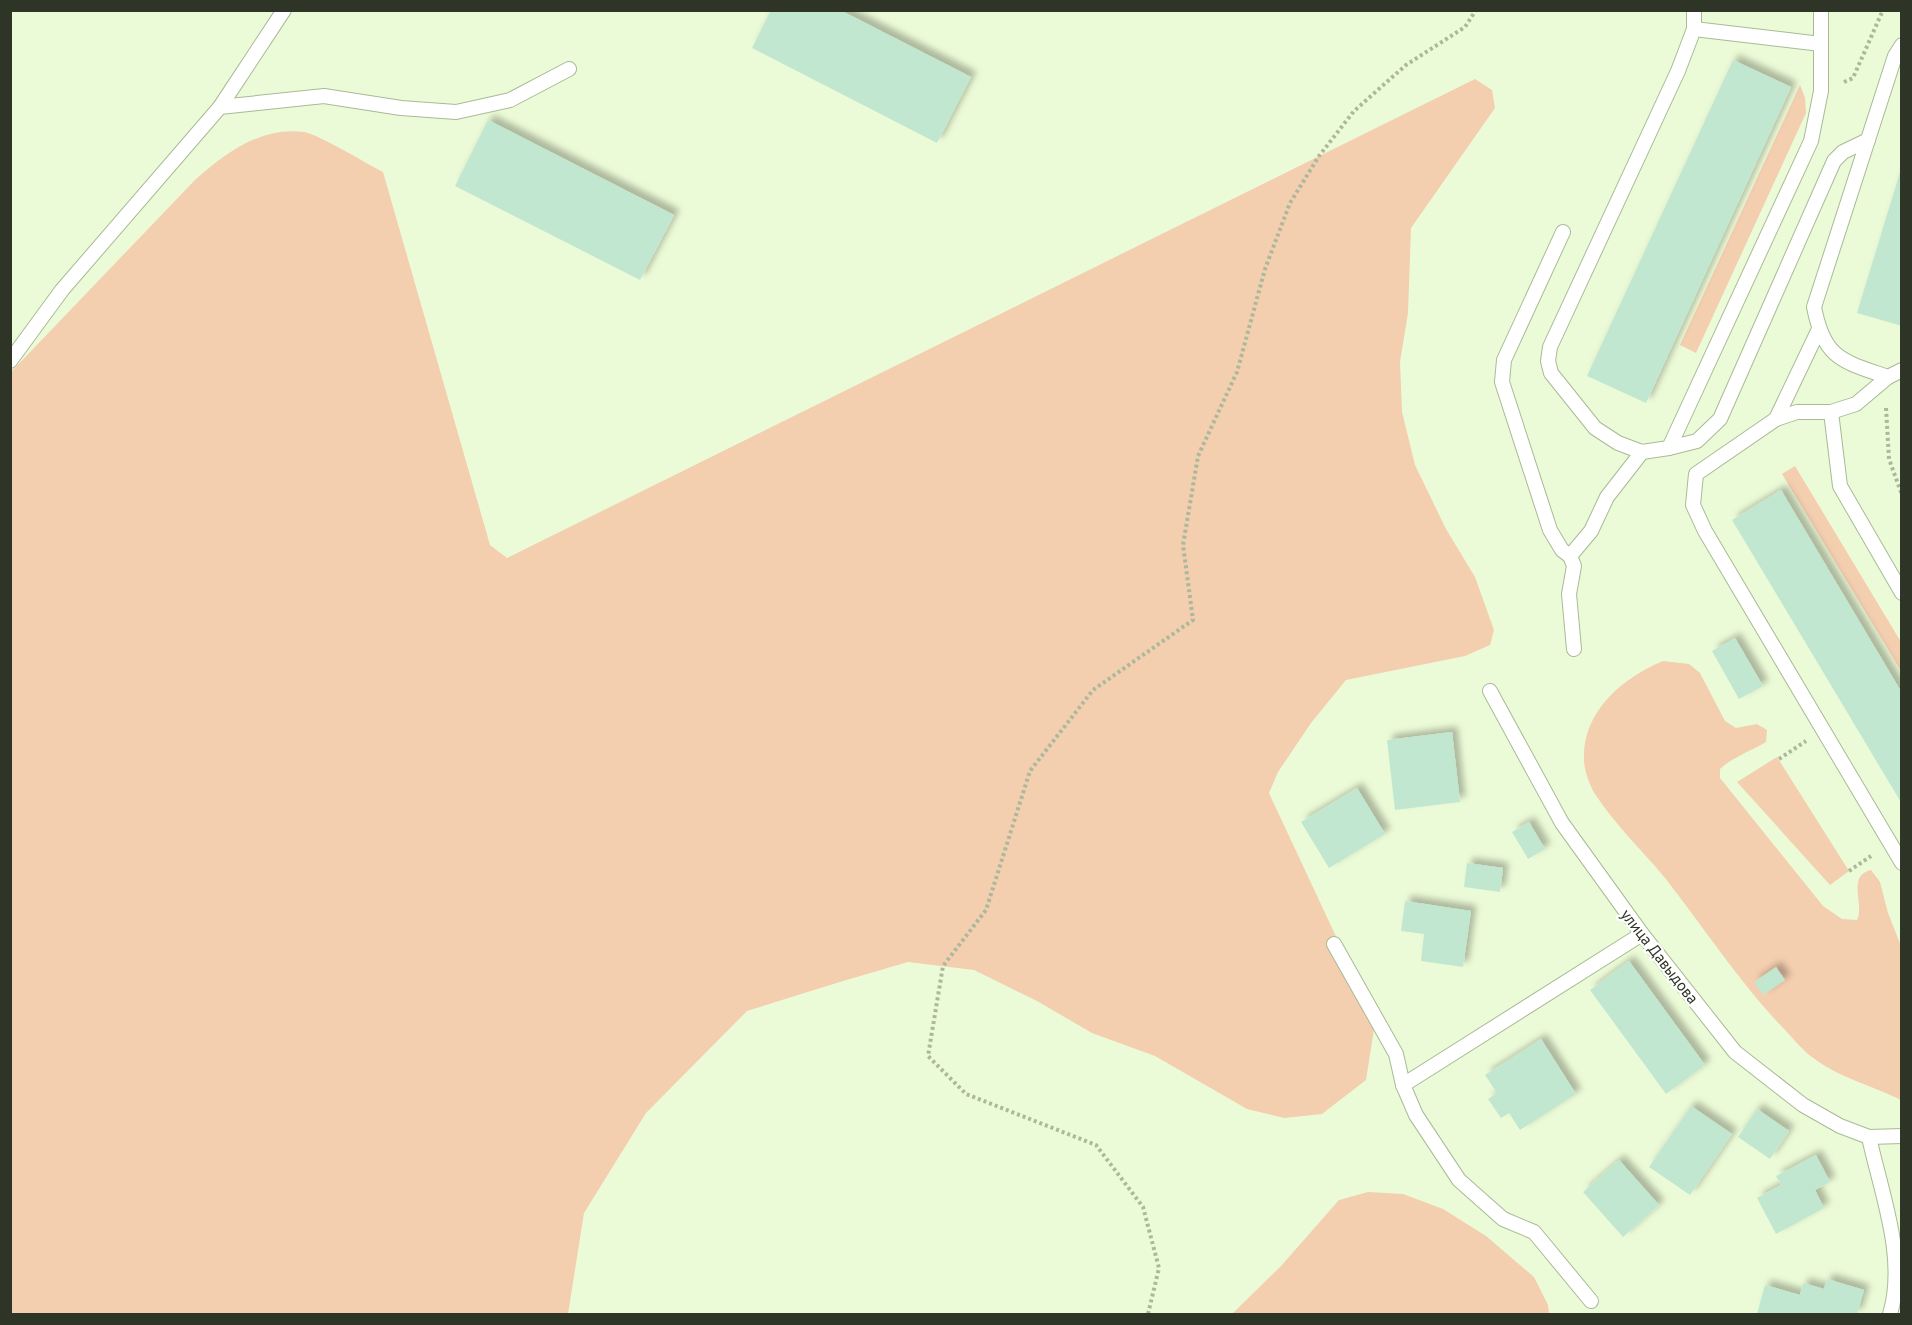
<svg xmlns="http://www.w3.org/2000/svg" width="1912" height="1325" font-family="'PT Sans',sans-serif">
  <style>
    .green { fill: #f3ceaf }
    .building { fill: #c2e7d0; filter: url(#shadow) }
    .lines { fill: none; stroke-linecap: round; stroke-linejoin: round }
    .service-casing { stroke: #aab997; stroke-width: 16 }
    .path { stroke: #acb89c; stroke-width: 4; stroke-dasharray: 3 3; stroke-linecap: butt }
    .service { stroke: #fff; stroke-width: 14 }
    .labels { text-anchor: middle; stroke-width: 4.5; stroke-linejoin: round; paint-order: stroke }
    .street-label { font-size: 16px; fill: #2e3426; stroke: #fff }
  </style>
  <defs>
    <filter id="shadow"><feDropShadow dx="5.5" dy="-5.5" stdDeviation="3" flood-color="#0004"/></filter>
  </defs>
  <rect width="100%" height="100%" fill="#ecfbd7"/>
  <g class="green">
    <path d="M1475,79L1492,90L1495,108L1411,228L1408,313L1400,362L1402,412L1415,465L1446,529L1475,577L1494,630L1490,645L1465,656L1346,680L1311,723L1278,772L1269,793L1354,975L1374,1029L1366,1080L1322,1114L1284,1118L1247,1109L1155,1056L1092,1033L1037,1001L974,970L908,962L843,981L747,1011L646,1113L584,1213L568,1314H11L10,373L194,181C224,154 261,126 304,132C318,134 367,164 383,172L490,545L507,558Z"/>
    <path d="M1800,85L1805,98L1806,113L1696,353L1680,345Z"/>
    <path d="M1795,466L1901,642V671L1782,474Z"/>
    <path d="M1663,661L1689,664L1700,673L1725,721L1736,728L1757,724L1767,730L1766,742C1751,751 1733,757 1720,769V778L1823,906L1842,919L1857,920C1865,904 1846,876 1871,870L1880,882L1888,913L1901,946V1100C1871,1085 1839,1078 1812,1057C1802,1050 1794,1039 1786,1031C1741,985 1705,929 1665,878C1642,850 1615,825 1595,794C1590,786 1584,770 1584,760C1582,712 1622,678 1663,661Z"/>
    <path d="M1777,757L1849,871L1830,885L1737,782Z"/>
    <path d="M1368,1192L1403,1194L1443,1209L1486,1236L1534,1277L1548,1305L1549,1314H1232L1281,1266L1339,1200Z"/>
  </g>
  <g class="building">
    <path d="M771,10H840L971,77L937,143L752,48Z"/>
    <path d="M1733,60L1791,87L1646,403L1587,376Z"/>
    <path d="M488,120L674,215L640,280L455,186Z"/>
    <path d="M1901,169H1902V326L1857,313Z"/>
    <path d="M1781,490L1902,693V804L1732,520Z"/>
    <path d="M1735,638L1763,686L1739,699L1712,651Z"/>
    <path d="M1452,732L1460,802L1395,810L1387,740Z"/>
    <path d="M1357,788L1385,834L1329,868L1301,822Z"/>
    <path d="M1529,822L1545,849L1528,859L1512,832Z"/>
    <path d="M1467,863L1503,868L1500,892L1464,887Z"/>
    <path d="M1405,901L1471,911L1463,967L1421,961L1424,934L1401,931Z"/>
    <path d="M1629,961L1705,1065L1666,1094L1590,990Z"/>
    <path d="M1776,967L1785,980L1763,995L1754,982Z"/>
    <path d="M1541,1039L1576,1094L1520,1130L1509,1113L1501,1118L1488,1099L1497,1093L1485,1075Z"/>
    <path d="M1691,1106L1732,1134L1690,1195L1649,1167Z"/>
    <path d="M1757,1109L1789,1131L1770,1159L1738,1137Z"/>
    <path d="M1816,1155L1830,1182L1815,1190L1824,1208L1776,1234L1757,1198L1781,1185L1776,1176Z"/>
    <path d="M1619,1160L1659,1205L1623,1237L1583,1192Z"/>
    <path d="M1827,1279L1864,1290L1857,1314H1757L1765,1285L1800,1295L1803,1283L1824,1289Z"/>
  </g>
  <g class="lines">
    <g class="service-casing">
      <g id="service">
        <path d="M1694,10V29"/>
        <path d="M1821,44L1694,29L1678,71L1550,347L1548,361L1551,373L1595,428L1618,443L1642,452L1669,448L1697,441L1720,419L1834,161L1843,152L1868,140"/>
        <path d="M220,107L284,10"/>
        <path d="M1563,232L1504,360L1502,382L1550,530L1562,550L1570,556L1574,566L1569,594L1574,649"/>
        <path d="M10,361L62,290L220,107L324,96L401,108L456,112L510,100L569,69"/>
        <path d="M1902,370L1888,377L1856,404L1831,412L1840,486L1902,593"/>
        <path d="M1888,377C1842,361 1824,359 1814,307L1895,56L1902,45"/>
        <path d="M1831,412H1797L1776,419L1696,474L1693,505L1705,531L1902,863"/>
        <path d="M1776,419L1819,329"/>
        <path d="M1669,448L1811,141L1821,91V10"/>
        <path d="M1570,556L1591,531L1607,497L1642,452"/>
        <path d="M1490,691L1562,823L1642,934L1735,1052L1803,1105L1840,1126L1869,1137L1902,1136"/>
        <path d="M1334,944L1396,1054L1403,1085L1416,1115L1459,1180L1503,1219L1534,1232L1591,1301"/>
        <path d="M1403,1085L1642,934"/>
        <path d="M1869,1137C1881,1193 1907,1258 1890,1314"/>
      </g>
    </g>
    <g class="path">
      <path d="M1844,82L1853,78L1883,10"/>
      <path d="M1886,408L1889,459L1902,495"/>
      <path d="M1779,759L1806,741"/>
      <path d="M1849,871L1871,856"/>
      <path d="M1148,1314L1159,1268L1143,1207L1096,1145L966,1094L928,1056L943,966L986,910L1030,771L1093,690L1193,620L1183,545L1198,456L1237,372L1265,269L1290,203L1319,156L1354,111L1406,65L1465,27L1476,10"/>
    </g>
    <use href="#service" class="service"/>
  </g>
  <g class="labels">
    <g class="street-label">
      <text transform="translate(1660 956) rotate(52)" y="6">улица Давыдова</text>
    </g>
  </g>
  <rect width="1912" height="1325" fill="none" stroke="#2e3426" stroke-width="24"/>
</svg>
